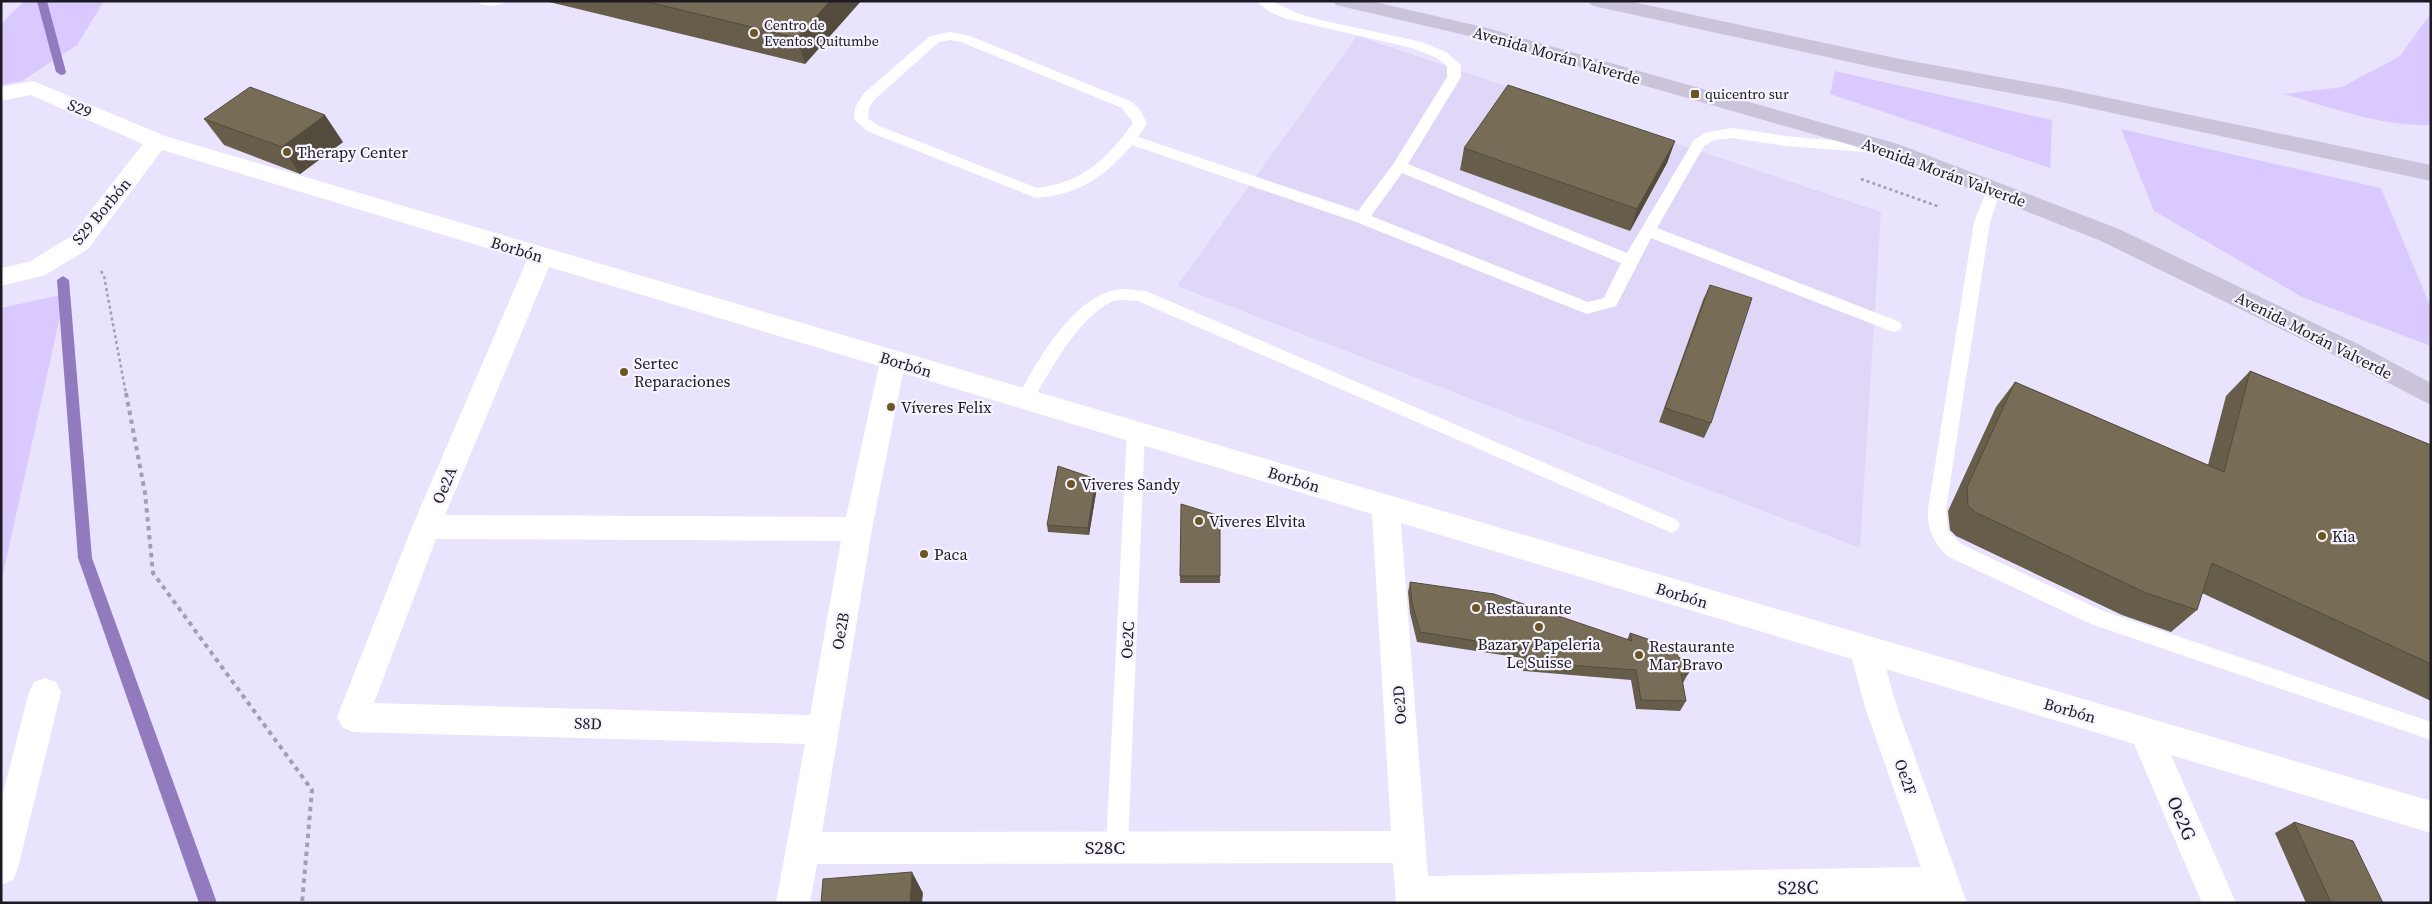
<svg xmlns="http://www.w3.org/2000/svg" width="2432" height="904" font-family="'Source Serif 4',serif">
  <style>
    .built { fill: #e0d6f7 }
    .green { fill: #dac9fe }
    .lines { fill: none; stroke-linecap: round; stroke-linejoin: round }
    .stream { fill: #927abf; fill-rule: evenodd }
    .path-far1 { stroke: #a49eb3; stroke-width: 2.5; stroke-dasharray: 3 3; stroke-linecap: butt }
    .path { stroke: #a49eb3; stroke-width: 4; stroke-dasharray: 4.5 4.5; stroke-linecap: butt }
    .service { fill: #fff; fill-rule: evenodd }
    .minor { fill: #fff; fill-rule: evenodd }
    .primary { fill: #cbc3d9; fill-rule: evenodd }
    .wall { fill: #665e4a }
    .shaded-wall { fill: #534c3c }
    .building { fill: #776d56; stroke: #534c3c }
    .poi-dot { fill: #6a5624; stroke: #f6f3fd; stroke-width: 2 }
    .labels { text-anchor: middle; stroke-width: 4.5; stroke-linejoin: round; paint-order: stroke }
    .far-poi-label { font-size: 14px; fill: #1d1a23; stroke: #f6f3fd; text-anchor: start }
    .street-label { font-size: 16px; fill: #1d1a23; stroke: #f6f3fd }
    .poi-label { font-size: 16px; fill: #1d1a23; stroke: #f6f3fd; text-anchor: start }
    .near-street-label { font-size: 19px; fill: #1d1a23; stroke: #f6f3fd }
  </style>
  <rect width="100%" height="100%" fill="#eae3fd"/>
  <path class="built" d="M1357,36L1881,212L1860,548L1177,286Z"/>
  <g class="green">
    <path d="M24,1H104L77,45L22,81L1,85V24Z"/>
    <path d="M2431,13V125C2381,127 2330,107 2283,94L2342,87L2400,56Z"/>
    <path d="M1835,71L2052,120L2050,168L1830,94Z"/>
    <path d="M2121,129L2381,188L2431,308V346L2302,297L2154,211Z"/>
    <path d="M65,294L1,583V308Z"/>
  </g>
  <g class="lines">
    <g class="stream">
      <path d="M37,1H47L66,72L65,74L61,75L56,72Z"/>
      <path d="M63,276L69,280L92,558L217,903H199L78,558L57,280Z"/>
    </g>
    <g class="path-far1">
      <path d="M1861,179L1940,207"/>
      <path d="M101,271L104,276L126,394"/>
    </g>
    <path class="path" d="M126,393L145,493L153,573L312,790L302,903"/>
    <g class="service">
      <path d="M476,1H507C501,7 482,7 476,1Z"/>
      <path d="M1256,1H1271L1297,13L1316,19L1422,42L1446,52L1461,65V77L1408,164L1627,253L1694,140L1705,133L1732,128L1786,136L1883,145L1885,148L1883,151L1878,153L1786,146L1732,138L1714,140L1704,146L1657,228L1900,322L1902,326L1900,330L1894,332L1888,330L1651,238L1616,306L1587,314L1356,222L1132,145C1103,178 1080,194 1036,198L867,131L854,119L855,108L863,94L930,36L950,32L970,36L1132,102L1141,111L1147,123L1138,137L1358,211L1394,163L1447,77V66L1437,58L1412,48L1287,19L1270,12ZM950,40L961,42L1122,108L1133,123C1107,159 1082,183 1037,188L877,125L868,118L869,108L874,100L939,42ZM1402,173L1621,263L1604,298L1588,302L1371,216Z"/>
      <path d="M1994,185L1999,186L2001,190L1990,222L1946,509L1948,531L1961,544L2103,611L2431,722V740L2091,624L1947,556C1933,541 1927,530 1928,509L1974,222L1987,190L1989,186Z"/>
      <path d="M1123,289L1146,291L1677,520L1680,525L1677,530L1671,533L1665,530L1138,301C1130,301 1119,299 1111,302C1077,319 1050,371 1031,404L1025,406L1019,404L1017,399C1036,362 1076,291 1123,289Z"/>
      <path d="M1136,425L1142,427L1145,432L1128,847L1125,854L1117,857L1109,854L1106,847L1127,432L1130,427Z"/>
    </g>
    <g class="minor">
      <path d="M33,81L165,136L2431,801V833L2171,755L2236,903H2202L2134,744L1886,669L1897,707L1967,903H1396L1393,863L817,864L810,903H776L805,744L353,732L342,727L337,717L412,527L527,260L162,150L88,249L45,275L1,286V268L29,262L70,237L143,144L31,95L1,101V87ZM549,267L879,366L846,517L445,515ZM903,373L1372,514L1391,831L822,832L872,529ZM1401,523L1852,659L1865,707L1921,867L1428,876ZM436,539L841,541L810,715L374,703Z"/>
      <path d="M45,678L56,682L61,692L18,868L13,880L1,885V801L29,692L34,682Z"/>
    </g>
    <g class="primary">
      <path d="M1333,1H1371L1487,28L1898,144L2119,229L2360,345L2431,383V405L2342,359L2101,241L1882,154L1482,39L1336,5Z"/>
      <path d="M1588,1H1628L1900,59L2061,88L2431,165V181L2061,102L1900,73L1598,7L1591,5Z"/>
    </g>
  </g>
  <g class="wall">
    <path d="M545,1H861L805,64Z"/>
    <path d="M204,119L343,142L300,174L224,145Z"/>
    <path d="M1675,141L1667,163L1630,231L1460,170L1464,148Z"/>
    <path d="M1710,285L1711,423L1704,438L1659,422L1703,300Z"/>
    <path d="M2250,371L2431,445V701L2202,593L2197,610L2171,632L2122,615L1956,536L1950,530L1948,511L1996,407L2015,382L2208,465L2226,396Z"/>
    <path d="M1097,487L1089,535L1048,532L1047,525Z"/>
    <path d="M1220,516V583H1180V576Z"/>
    <path d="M1410,582L1627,640L1630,633L1678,657L1688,674L1683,683L1686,701L1680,711L1636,709L1631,680L1523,671L1522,658L1417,642L1410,613L1408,592Z"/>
    <path d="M2294,822L2383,903H2306L2275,833Z"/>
  </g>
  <g class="shaded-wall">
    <path d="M830,1H861L805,64L797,38Z"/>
    <path d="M325,115L343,142L300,174L282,147Z"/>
    <path d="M1675,141L1667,163L1630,231L1637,209Z"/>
    <path d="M1096,479L1097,487L1089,535L1088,528Z"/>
    <path d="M912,872L923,893L922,903H910Z"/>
  </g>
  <g class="building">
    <path d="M644,1H830L797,38Z"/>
    <path d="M1508,85L1675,141L1637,209L1464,148Z"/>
    <path d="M250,87L325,115L282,147L204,119Z"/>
    <path d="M1710,285L1752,298L1711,423L1665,408Z"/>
    <path d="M2250,371L2431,445V664L2212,563L2197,610L2146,593L1975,512L1968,506L1967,487L2015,382L2224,472Z"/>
    <path d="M1058,466L1096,479L1088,528L1047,525Z"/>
    <path d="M1181,504L1220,516V576H1180Z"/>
    <path d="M1410,582L1494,594L1632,641L1630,633L1677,649L1678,657L1691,662L1688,674H1681L1686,701L1641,700L1636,670L1527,662L1526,649L1420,632L1412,603Z"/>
    <path d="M2294,822L2353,841L2383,903H2331Z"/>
    <path d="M912,872L910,903H821L823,879Z"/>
  </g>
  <g class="poi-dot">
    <circle cx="754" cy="33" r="5"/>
    <rect x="1690" y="89" width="10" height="10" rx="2.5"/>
    <circle cx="287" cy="152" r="5"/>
    <circle cx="624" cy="372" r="5"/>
    <circle cx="891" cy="407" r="5"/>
    <circle cx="1071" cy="484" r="5"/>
    <circle cx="1199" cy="521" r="5"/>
    <circle cx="2322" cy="536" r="5"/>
    <circle cx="924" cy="554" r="5"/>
    <circle cx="1476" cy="608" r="5"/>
    <circle cx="1539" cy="627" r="5"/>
    <circle cx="1639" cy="655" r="5"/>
  </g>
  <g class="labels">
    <g class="far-poi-label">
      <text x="764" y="30">Centro de<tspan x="764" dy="16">Eventos Quitumbe</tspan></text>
      <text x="1705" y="99">quicentro sur</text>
    </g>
    <g class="street-label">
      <text transform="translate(1557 55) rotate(16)" y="6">Avenida Morán Valverde</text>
      <text transform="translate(80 108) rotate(23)" y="6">S29</text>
      <text transform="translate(1944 172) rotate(20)" y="6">Avenida Morán Valverde</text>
      <text transform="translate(101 211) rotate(-50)" y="6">S29 Borbón</text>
      <text transform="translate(517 249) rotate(17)" y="6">Borbón</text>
      <text transform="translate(2314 335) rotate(27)" y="6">Avenida Morán Valverde</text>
      <text transform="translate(906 364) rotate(17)" y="6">Borbón</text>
      <text transform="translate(1294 479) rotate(17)" y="6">Borbón</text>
      <text transform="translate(444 485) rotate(-67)" y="6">Oe2A</text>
      <text transform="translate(1682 595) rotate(17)" y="6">Borbón</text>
      <text transform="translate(840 631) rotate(-80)" y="6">Oe2B</text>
      <text transform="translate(1127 640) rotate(-87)" y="6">Oe2C</text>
      <text transform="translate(1399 705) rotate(-94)" y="6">Oe2D</text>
      <text transform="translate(2070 710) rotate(16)" y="6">Borbón</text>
      <text transform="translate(588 723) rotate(2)" y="6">S8D</text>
      <text transform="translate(1906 777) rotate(71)" y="6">Oe2F</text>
    </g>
    <g class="poi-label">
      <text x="297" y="158">Therapy Center</text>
      <text x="634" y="369">Sertec<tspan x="634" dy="18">Reparaciones</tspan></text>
      <text x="901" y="413">Víveres Felix</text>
      <text x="1081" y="490">Viveres Sandy</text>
      <text x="1209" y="527">Viveres Elvita</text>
      <text x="2332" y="542">Kia</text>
      <text x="934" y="560">Paca</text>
      <text x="1486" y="614">Restaurante</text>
      <text x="1539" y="650" text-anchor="middle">Bazar y Papeleria<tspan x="1539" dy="18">Le Suisse</tspan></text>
      <text x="1649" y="652">Restaurante<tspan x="1649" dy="18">Mar Bravo</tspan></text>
    </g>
    <g class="near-street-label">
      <text transform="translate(2182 818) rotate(67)" y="7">Oe2G</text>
      <text x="1105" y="854">S28C</text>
      <text transform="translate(1798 887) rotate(-1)" y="7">S28C</text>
    </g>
  </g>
  <rect width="2432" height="904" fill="none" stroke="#1d1a23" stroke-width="5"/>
</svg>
